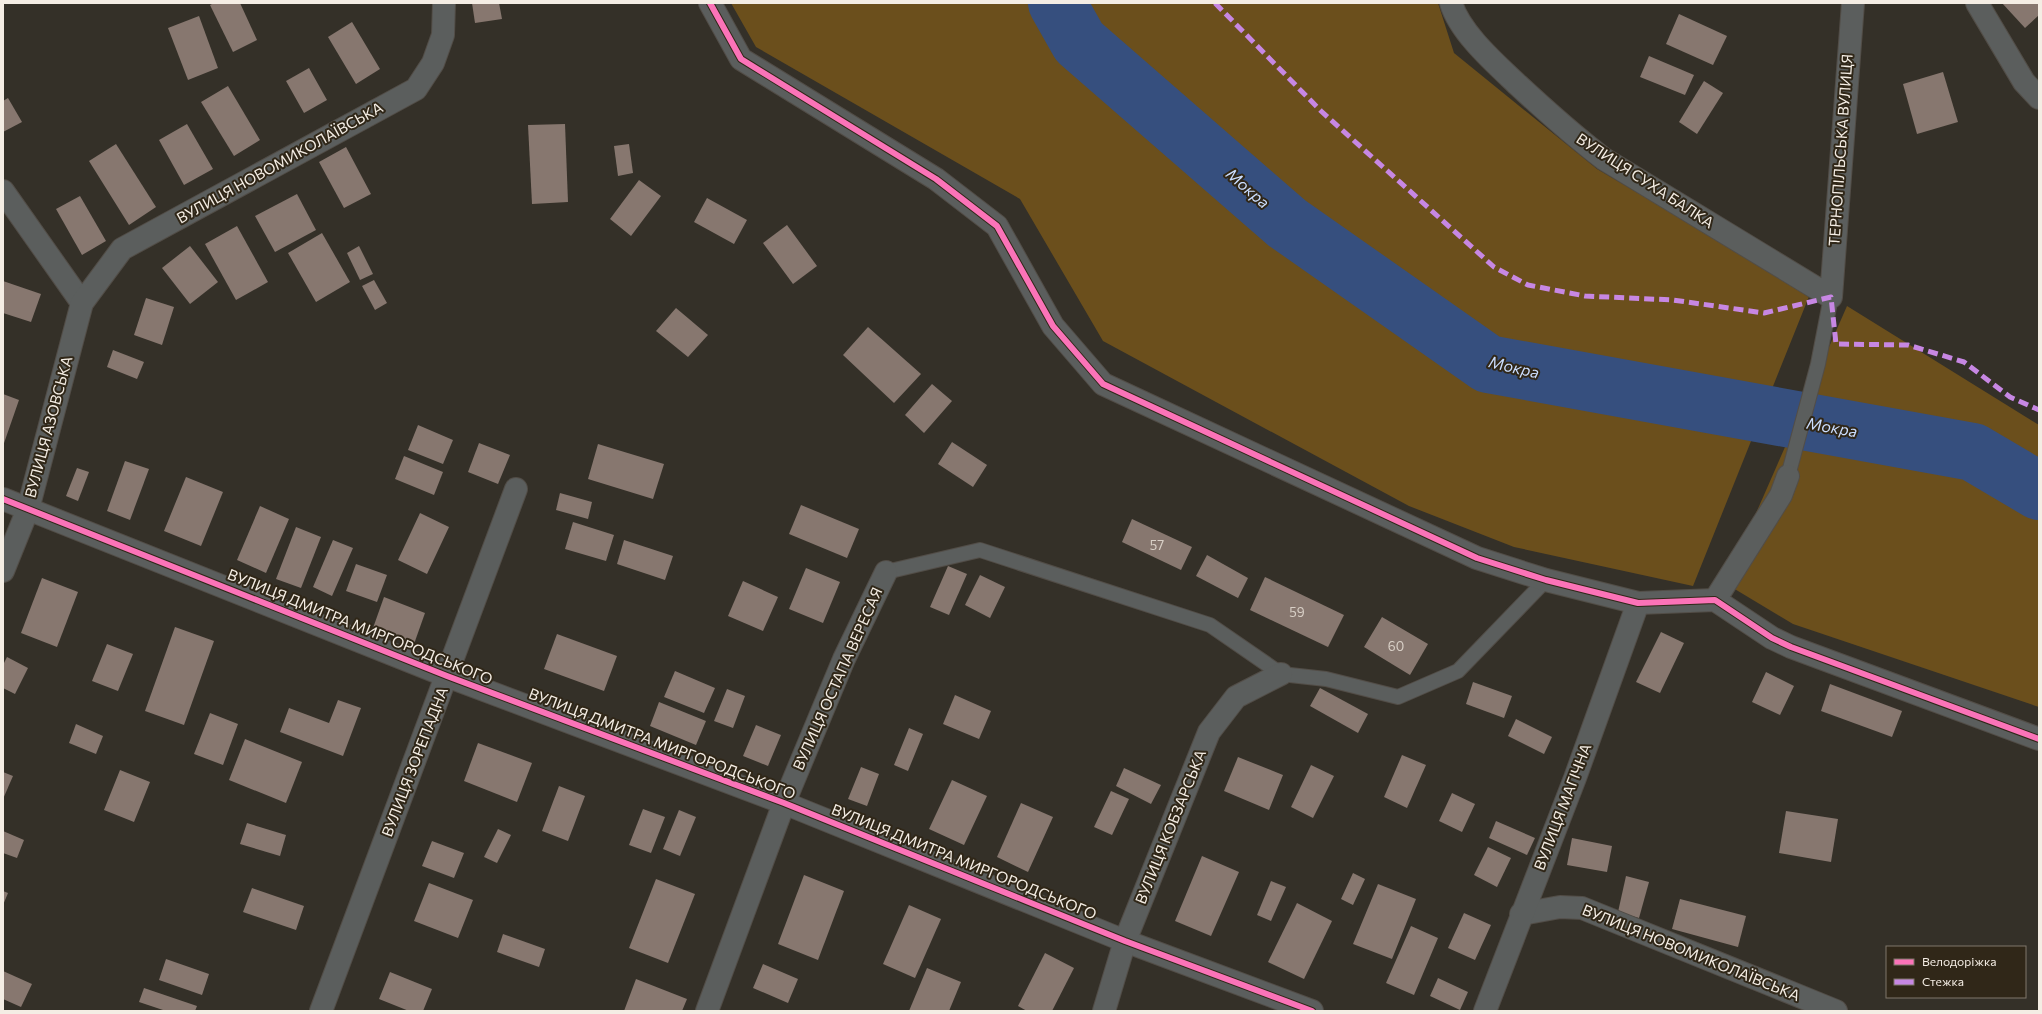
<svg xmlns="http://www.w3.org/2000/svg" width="2042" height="1014" font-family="Commissioner,sans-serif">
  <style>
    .green { fill: #6b4f1c }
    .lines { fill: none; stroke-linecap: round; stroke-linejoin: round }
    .river { stroke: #364f7e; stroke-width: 58 }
    .building { fill: #87776f }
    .lane-casing { stroke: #524d47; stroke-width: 16 }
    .street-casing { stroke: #524d47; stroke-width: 24 }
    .lane { stroke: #5b5e5d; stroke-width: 14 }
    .street { stroke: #5b5e5d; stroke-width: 22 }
    .quiet { stroke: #c787e3; stroke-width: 5; stroke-dasharray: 10 5; stroke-linecap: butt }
    .cycleway-casing { stroke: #302718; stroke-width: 8 }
    .cycleway { stroke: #fb73b8; stroke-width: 6 }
    .labels { text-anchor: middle; stroke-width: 4; stroke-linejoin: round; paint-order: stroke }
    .number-label { font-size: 13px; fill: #d9d0c7 }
    .street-label { font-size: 15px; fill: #f4ede4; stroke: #302718 }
    .water-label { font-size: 16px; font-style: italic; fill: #cbdeff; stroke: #302718 }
  </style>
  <rect width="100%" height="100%" fill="#343028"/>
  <g class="green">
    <path d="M731,3H1438L1454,53L1597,169L1810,294L1693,586L1514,547L1409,506L1103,341L1020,199L756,47Z"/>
    <path d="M1847,306L2039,425V707L1793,624L1733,588L1735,561Z"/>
  </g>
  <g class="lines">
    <path class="river" d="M1057,3L1079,42L1287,223L1488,364L1973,452L2039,491"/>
  </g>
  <g class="building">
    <path d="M214,3H240L257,40L233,52L210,5Z"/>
    <path d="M472,3H499L502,19L475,23Z"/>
    <path d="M2002,3H2039V15L2025,28Z"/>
    <path d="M1679,14L1727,36L1713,65L1666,44Z"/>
    <path d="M199,16L218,68L188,80L168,28Z"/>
    <path d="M352,22L380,69L356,84L328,37Z"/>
    <path d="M1649,56L1694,75L1685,95L1640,77Z"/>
    <path d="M309,68L327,100L304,113L286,81Z"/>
    <path d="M1943,72L1958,122L1917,134L1903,84Z"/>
    <path d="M1704,81L1723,93L1697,134L1679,122Z"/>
    <path d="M228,86L260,140L234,156L201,102Z"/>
    <path d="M8,98L22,122L3,132V101Z"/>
    <path d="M187,124L213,169L184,185L159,140Z"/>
    <path d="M565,124L568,202L532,204L528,125Z"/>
    <path d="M116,144L156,207L129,225L89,161Z"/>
    <path d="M629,144L633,173L618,176L614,146Z"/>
    <path d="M346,147L371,194L344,208L319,162Z"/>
    <path d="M639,180L661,196L631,236L610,219Z"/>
    <path d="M297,194L316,230L275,252L255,216Z"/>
    <path d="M80,196L106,241L82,255L56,209Z"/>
    <path d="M707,198L747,220L734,244L694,222Z"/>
    <path d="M787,225L817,266L793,284L763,243Z"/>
    <path d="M237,226L268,282L236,300L205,244Z"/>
    <path d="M322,233L350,282L316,302L288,253Z"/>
    <path d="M190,246L218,282L190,304L162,268Z"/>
    <path d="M359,246L373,274L360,280L347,253Z"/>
    <path d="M374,280L387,303L375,310L362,286Z"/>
    <path d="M3,281L41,294L31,322L3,313Z"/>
    <path d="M146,298L174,307L162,345L134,335Z"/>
    <path d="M676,308L708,335L688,357L656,331Z"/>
    <path d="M868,327L921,374L894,403L843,355Z"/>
    <path d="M113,350L144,362L137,379L107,367Z"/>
    <path d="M932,384L952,401L924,433L905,415Z"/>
    <path d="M3,394L19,400L3,446Z"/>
    <path d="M418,425L453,440L443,464L408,450Z"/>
    <path d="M952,442L987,465L973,487L938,464Z"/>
    <path d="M479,443L510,455L498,484L468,472Z"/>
    <path d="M598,444L664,464L653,499L588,479Z"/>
    <path d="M404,456L443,472L434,495L395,479Z"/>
    <path d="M125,461L149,469L130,520L107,511Z"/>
    <path d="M77,468L89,472L78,501L66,496Z"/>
    <path d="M186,477L223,492L201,546L164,531Z"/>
    <path d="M560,493L592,502L588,519L556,510Z"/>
    <path d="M801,505L859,529L847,558L789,534Z"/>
    <path d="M260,506L289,519L266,573L237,560Z"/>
    <path d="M420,513L449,527L427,574L398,560Z"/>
    <path d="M1132,519L1192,547L1181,570L1122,542Z"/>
    <path d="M573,522L614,535L606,561L565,549Z"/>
    <path d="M296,527L321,537L301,588L276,579Z"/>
    <path d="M333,540L353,548L332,596L313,587Z"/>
    <path d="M624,540L673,556L665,580L617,564Z"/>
    <path d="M1207,555L1248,578L1238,598L1196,576Z"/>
    <path d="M356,564L387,575L377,602L346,591Z"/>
    <path d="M948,566L967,574L949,615L930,607Z"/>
    <path d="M806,568L840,582L823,623L789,609Z"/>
    <path d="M980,575L1005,587L990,618L965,605Z"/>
    <path d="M1265,577L1344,615L1328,647L1250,610Z"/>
    <path d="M42,578L78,592L57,647L21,633Z"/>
    <path d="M743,581L778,597L763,631L728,616Z"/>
    <path d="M384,597L425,613L414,644L373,628Z"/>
    <path d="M1382,617L1428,644L1410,675L1364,647Z"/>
    <path d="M175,627L214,641L184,725L145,711Z"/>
    <path d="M1661,632L1684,643L1660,693L1636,682Z"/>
    <path d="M557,634L617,656L604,691L544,669Z"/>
    <path d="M107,644L133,654L118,691L92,681Z"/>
    <path d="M7,657L28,668L15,694L3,688V665Z"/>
    <path d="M675,671L715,688L704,713L664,697Z"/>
    <path d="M1766,672L1794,686L1780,715L1752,702Z"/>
    <path d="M1473,682L1512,696L1504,718L1466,704Z"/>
    <path d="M1830,684L1902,711L1892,737L1821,711Z"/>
    <path d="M1320,688L1368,714L1358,733L1310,706Z"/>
    <path d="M727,689L745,696L733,728L714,721Z"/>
    <path d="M955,695L991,711L979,739L943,724Z"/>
    <path d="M338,700L361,708L343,756L280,732L289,708L329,723Z"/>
    <path d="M659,702L706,721L696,745L650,726Z"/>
    <path d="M210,713L238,724L223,765L194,754Z"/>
    <path d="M1516,719L1552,737L1544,754L1508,736Z"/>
    <path d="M76,724L103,736L96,754L69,743Z"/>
    <path d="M756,725L781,735L768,766L743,756Z"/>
    <path d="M909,728L923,734L908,771L894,765Z"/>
    <path d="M245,739L302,762L286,803L229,780Z"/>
    <path d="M478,743L532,763L517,802L464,781Z"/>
    <path d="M1402,755L1426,765L1407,808L1384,797Z"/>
    <path d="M1238,757L1283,775L1269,810L1224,791Z"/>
    <path d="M1311,765L1334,776L1313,818L1291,807Z"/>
    <path d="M861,767L879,774L867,806L848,799Z"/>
    <path d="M1124,768L1161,785L1151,804L1116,786Z"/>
    <path d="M120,770L150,782L134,822L104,810Z"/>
    <path d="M3,772L13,776L3,799Z"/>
    <path d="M952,780L987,796L964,845L929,829Z"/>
    <path d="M559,786L585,796L568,841L542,831Z"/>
    <path d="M1111,791L1129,799L1112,835L1094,827Z"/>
    <path d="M1452,793L1475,804L1462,832L1439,821Z"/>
    <path d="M1021,803L1053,817L1028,872L997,857Z"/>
    <path d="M643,809L665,817L651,853L629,845Z"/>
    <path d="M679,810L696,817L680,856L663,849Z"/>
    <path d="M1786,811L1838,819L1831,862L1779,853Z"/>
    <path d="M1496,821L1535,838L1527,855L1489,838Z"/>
    <path d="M247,823L286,835L280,856L240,844Z"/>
    <path d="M498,829L511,835L497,863L484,857Z"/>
    <path d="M3,831L24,840L17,858L3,853Z"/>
    <path d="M1572,838L1612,846L1607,872L1567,865Z"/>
    <path d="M432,841L464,853L454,878L422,866Z"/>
    <path d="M1488,847L1511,858L1497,887L1474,875Z"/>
    <path d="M1202,856L1239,872L1211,936L1175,921Z"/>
    <path d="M1353,873L1365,879L1353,905L1341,899Z"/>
    <path d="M804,875L844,891L818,960L778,944Z"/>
    <path d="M1626,876L1649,882L1639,918L1618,912Z"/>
    <path d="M656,879L695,894L668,963L629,948Z"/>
    <path d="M1271,881L1286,887L1271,921L1257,915Z"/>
    <path d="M429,883L473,900L458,938L414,921Z"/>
    <path d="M1378,884L1416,899L1392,959L1353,944Z"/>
    <path d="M252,888L304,906L296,930L243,912Z"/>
    <path d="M3,891L8,893L3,905Z"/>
    <path d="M1680,899L1746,916L1738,947L1672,929Z"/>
    <path d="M1297,903L1332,921L1304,979L1268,962Z"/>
    <path d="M909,905L941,919L915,978L883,964Z"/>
    <path d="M1464,913L1491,925L1475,960L1448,948Z"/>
    <path d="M1411,926L1438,938L1414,995L1386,983Z"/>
    <path d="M503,934L545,949L539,967L497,952Z"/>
    <path d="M1045,953L1074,968L1052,1011H1027L1018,1006Z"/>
    <path d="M166,959L209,974L202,995L159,980Z"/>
    <path d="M763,964L798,979L788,1003L753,988Z"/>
    <path d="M927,968L961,982L949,1011H909Z"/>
    <path d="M3,971L32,984L21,1007L3,999Z"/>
    <path d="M390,972L432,989L423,1011H409L379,999Z"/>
    <path d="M1438,978L1468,992L1460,1010L1430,996Z"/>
    <path d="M636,979L687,999L682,1011H624Z"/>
    <path d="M144,988L197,1006L195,1011H166L139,1002Z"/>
  </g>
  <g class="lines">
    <g class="lane-casing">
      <g id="lane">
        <path d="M1788,476L1818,364L1831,297"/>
        <path d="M886,572L980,550L1210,625L1281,674L1326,679L1398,697L1458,671L1546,580"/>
      </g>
    </g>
    <g class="street-casing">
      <g id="street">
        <path d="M710,3L741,59L936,179L997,226L1053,326L1103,384L1477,558L1546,580L1638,603L1715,600L1772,638L1791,647L2039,739"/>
        <path d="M1451,3C1460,33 1496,64 1518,85C1546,111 1574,136 1604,159L1831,297L1853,3"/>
        <path d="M1977,3L2024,82L2039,98"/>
        <path d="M3,191L82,303"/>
        <path d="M3,499L447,676L784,803L1125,941L1312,1011"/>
        <path d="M3,571L28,509L82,303L122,249L416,89L433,63L443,35L444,3"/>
        <path d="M1715,600L1781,495L1788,476"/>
        <path d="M1521,914L1560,907L1582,908L1836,1011"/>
        <path d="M321,1011L516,489"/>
        <path d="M707,1011L784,803L844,659L886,572"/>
        <path d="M1104,1011L1125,941L1209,732L1236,697L1281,674"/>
        <path d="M1485,1011L1575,778L1638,603"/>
      </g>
    </g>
    <use href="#lane" class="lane"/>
    <use href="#street" class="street"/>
    <path class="quiet" d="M1215,3L1321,111L1494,267L1528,285L1585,296L1673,300L1764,313L1831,297L1836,344L1908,345L1964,362L2010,397L2039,410"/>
    <g class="cycleway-casing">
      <g id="cycleway">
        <path d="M710,3L741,59L936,179L997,226L1053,326L1103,384L1477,558L1546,580L1638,603L1715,600L1772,638L1791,647L2039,739"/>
        <path d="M3,499L447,676L784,803L1125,941L1312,1011"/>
      </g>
    </g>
    <use href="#cycleway" class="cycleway"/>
  </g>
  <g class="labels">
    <g class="number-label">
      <text x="1157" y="550">57</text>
      <text x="1297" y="617">59</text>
      <text x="1396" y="651">60</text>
    </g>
    <g class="street-label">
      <text transform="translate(1841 150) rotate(-86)" y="5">ТЕРНОПІЛЬСЬКА ВУЛИЦЯ</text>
      <text transform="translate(280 163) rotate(-29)" y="5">ВУЛИЦЯ НОВОМИКОЛАЇВСЬКА</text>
      <text transform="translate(1645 181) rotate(33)" y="5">ВУЛИЦЯ СУХА БАЛКА</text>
      <text transform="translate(49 427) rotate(-75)" y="5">ВУЛИЦЯ АЗОВСЬКА</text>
      <text transform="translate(360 627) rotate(22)" y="5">ВУЛИЦЯ ДМИТРА МИРГОРОДСЬКОГО</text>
      <text transform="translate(838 679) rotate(-66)" y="5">ВУЛИЦЯ ОСТАПА ВЕРЕСАЯ</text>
      <text transform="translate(662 744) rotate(21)" y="5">ВУЛИЦЯ ДМИТРА МИРГОРОДСЬКОГО</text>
      <text transform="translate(415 762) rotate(-69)" y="5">ВУЛИЦЯ ЗОРЕПАДНА</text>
      <text transform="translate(1563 807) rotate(-69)" y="5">ВУЛИЦЯ МАГІЧНА</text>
      <text transform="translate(1171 827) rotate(-68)" y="5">ВУЛИЦЯ КОБЗАРСЬКА</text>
      <text transform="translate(964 862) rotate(22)" y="5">ВУЛИЦЯ ДМИТРА МИРГОРОДСЬКОГО</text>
      <text transform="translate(1691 953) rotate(22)" y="5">ВУЛИЦЯ НОВОМИКОЛАЇВСЬКА</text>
    </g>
    <g class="water-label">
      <text transform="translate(1248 188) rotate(41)" y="6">Мокра</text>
      <text transform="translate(1514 367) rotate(13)" y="6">Мокра</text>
      <text transform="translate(1832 427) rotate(10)" y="6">Мокра</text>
    </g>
  </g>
  <rect width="2042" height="1014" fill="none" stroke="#f4ede4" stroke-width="8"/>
  <rect x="1886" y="946" width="140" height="52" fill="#302718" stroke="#7e766a"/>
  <rect x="1894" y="959" width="20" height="6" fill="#fb73b8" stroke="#7e766a"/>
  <text x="1922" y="966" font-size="12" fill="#f4ede4">Велодоріжка</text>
  <rect x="1894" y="979" width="20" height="6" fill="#c787e3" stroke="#7e766a"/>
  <text x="1922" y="986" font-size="12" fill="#f4ede4">Стежка</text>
</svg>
